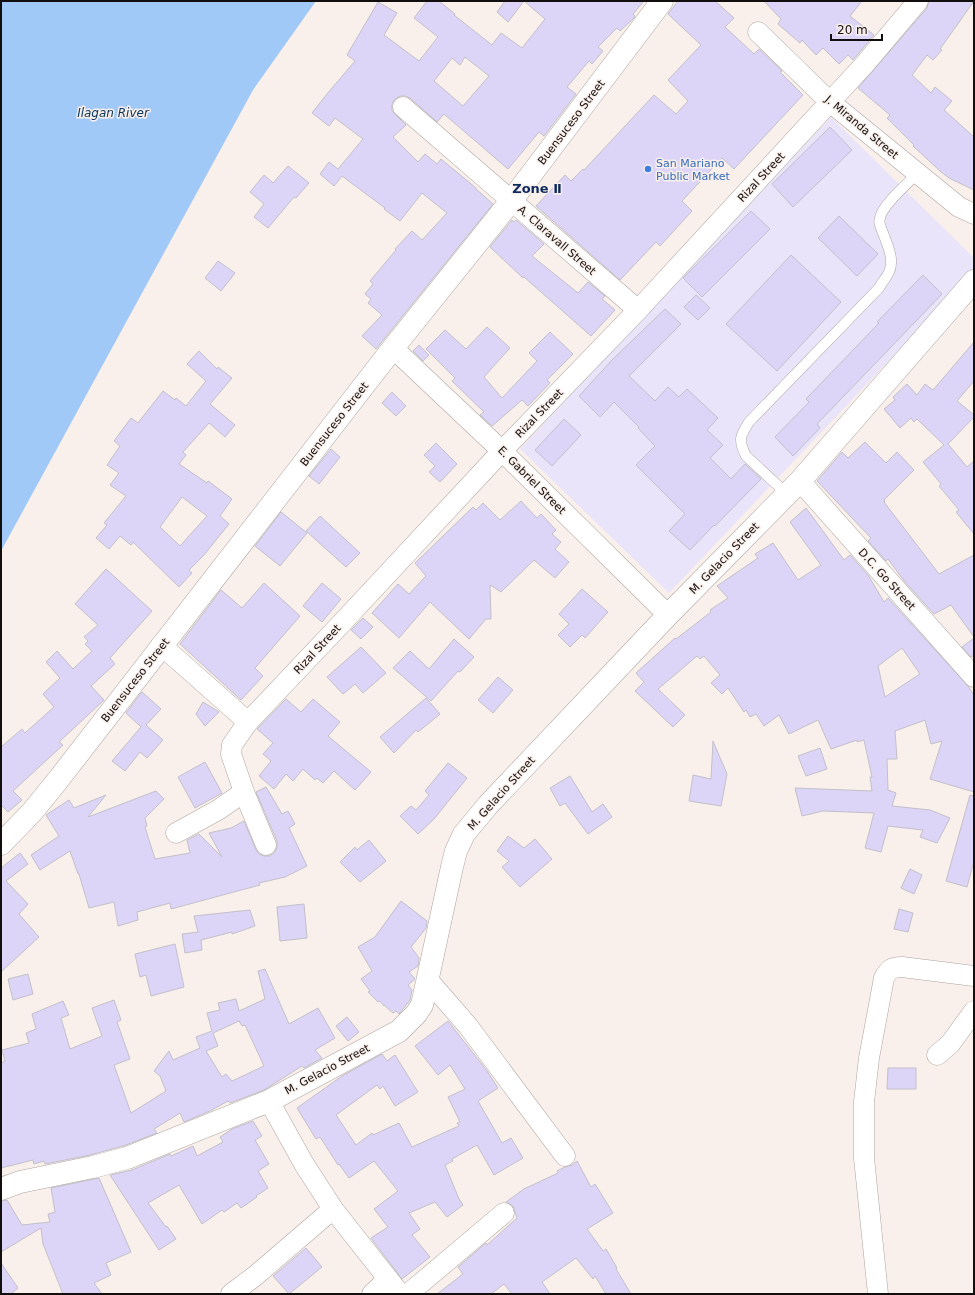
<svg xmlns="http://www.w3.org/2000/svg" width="975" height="1295" font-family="'DejaVu Sans',sans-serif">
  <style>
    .education { fill: #e9e4fa }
    .water { fill: #a0c9f7 }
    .building { fill: #ddd5f7; stroke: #c2c0ca; fill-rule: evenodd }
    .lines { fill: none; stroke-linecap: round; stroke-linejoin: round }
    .service-casing { stroke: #aea4a0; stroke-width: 11 }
    .minor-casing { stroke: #aea4a0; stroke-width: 21 }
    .tertiary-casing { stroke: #aea4a0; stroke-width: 23 }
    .service { stroke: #fff; stroke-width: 10 }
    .minor { stroke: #fff; stroke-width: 20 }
    .tertiary { stroke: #fff; stroke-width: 22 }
    .shop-dot { fill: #3f7fe0; stroke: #f9efeb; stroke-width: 1.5 }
    .labels { text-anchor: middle; stroke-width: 3; stroke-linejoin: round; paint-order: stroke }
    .street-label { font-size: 11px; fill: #120e0d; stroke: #f9efeb }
    .shop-label { font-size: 11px; fill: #366cbe; stroke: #f9efeb; text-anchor: start }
    .water-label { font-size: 12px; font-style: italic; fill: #0a3760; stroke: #f9efeb }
    .quarter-label { font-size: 13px; font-weight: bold; fill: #0c295d; stroke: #f9efeb }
  </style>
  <rect width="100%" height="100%" fill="#f9efeb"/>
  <path class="education" d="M831,117L974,258V271L669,593L520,449Z"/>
  <path class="water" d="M1,1H316L253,90L1,551Z"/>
  <g class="building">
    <path d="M427,1H439L455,14L454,15L492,45L501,33L522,48L545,19L524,1L508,22L497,12L505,1H644L633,14L635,16L634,18L620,31L617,28L598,47L603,51L592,64L589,61L567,87L576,94L544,136L539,132L508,169L444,114L437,122L410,98L405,96H400L394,100L392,105V111L406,125L393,137L418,162L425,154L437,164L441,159L476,188V189L493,204L376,349L362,336L382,315L368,303L371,299L365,294L373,284L370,281L396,250L395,249L412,231L422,240L447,213L422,193L400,221L384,209L385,208L342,176L334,186L320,174L329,162L338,169L363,139L335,118L329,126L312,113L327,94L355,61L347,55L378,2L397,13L384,35L419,61L438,37L414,18ZM465,57L489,76L463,106L434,81L452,58L460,65Z"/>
    <path d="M678,1H715L734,18L725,27L754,54L759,49L782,71L780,72L803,95L734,169L722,158L682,201L692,211L660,246L656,242L620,280L536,206L565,175L571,181L583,169L584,170L654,95L676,114L688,101L668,80L701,45L668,14Z"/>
    <path d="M764,1H862L850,16L874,35L853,60L848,55L839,64L823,48L816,55L802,40L800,43L778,24L781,19Z"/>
    <path d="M929,1H974L940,49L942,50L933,60L927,55L912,75L931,93L935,87L952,101L944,110L974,137V190L949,178L940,171L913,146L914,145L887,118L890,115L858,88L927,8Z"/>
    <path d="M830,127L852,150L793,207L772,184Z"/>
    <path d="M288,166L309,183L296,198L294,197L268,228L254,217L264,204L250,192L264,175L273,183Z"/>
    <path d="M751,211L770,229L702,297L683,278Z"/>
    <path d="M839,216L878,254L857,276L818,238Z"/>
    <path d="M512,220L514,222L516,220L544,244L532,256L578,293L588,282L605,296L602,299L615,310L591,336L524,277L523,278L490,247Z"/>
    <path d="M791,255L841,302L777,371L726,324Z"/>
    <path d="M218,261L235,273L221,291L205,278Z"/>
    <path d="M923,275L942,294L817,424L820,428L793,456L775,437L809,402L806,399L879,323L877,322Z"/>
    <path d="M696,295L710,308L698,320L684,307Z"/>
    <path d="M665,309L681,324L629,376L655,401L668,387L679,397L687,389L718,418L707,430L723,445L710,458L731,479L745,464L761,479L715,526L714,525L690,550L669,531L685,514L636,465L655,446L638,428L639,427L614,402L600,417L579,396L612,360Z"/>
    <path d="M487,327L510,348L484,377L502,398L537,361L529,353L550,332L573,354L547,380L550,383L528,406L522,400L492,426L480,415L484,412L452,381L455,378L426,349L445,330L466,349Z"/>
    <path d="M974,342V381L957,401L974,415V417L948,444L967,467L974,461V534L956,512L959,510L939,486L941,484L923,462L944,445L917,419L914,422L911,418L900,428L884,409L895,400L893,397L907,384L917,395L925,384L933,390Z"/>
    <path d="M419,345L429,355L423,361L413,351Z"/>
    <path d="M199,351L217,369L218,367L232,378L210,404L235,425L225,437L209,423L183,452L186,455L179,464L207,483L208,481L232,499L220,516L229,524L204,555L189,570L192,573L179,587L133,542L131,545L120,536L109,549L96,538L107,525L104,523L126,496L110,485L119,473L107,465L120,446L114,441L131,418L138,423L163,391L175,400L176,398L186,406L206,381L187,364ZM182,497L207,516L180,546L160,527Z"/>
    <path d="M392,392L406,406L396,416L382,403Z"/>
    <path d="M564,419L581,435L552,466L535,450Z"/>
    <path d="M865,442L886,463L897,452L914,470L884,500L885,501L884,502L939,574L974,555V637L951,605L934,614L905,582L888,559L886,561L868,541L871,538L817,481L842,452L848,458Z"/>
    <path d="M436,443L457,464L440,482L429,472L435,466L424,455Z"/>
    <path d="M331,449L340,457L319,484L309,476Z"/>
    <path d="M521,501L537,518L541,514L556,530L552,534L561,542L555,549L569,562L555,578L534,560L501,592L490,585L491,619H486L469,639L430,602L399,638L372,613L398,584L409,594L426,576L415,563L473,507L476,510L483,503L500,520Z"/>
    <path d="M806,508L844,560L850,555L868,575L884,602L888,598L968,686L974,695V792L930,779L942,741L931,744L925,720L895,731L897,759H887L888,790L896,793L892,806L930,810L950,818L937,843L920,837L923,830L888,826L881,852L865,848L874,813L823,811L802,816L795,788L872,791L870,777H872L864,740L857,742V740L831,749L818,720L789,734L779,715L764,726L756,714L750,717L746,710L744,712L728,688L722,694L711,683L720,675L704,656L700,659L697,656L658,689L685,715L673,727L635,691L644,682L636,673L675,638L676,639L711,612L710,610L728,598L717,586L758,558L755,554L773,543L798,580L821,565L790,522ZM902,648L920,674L885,697L878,666Z"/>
    <path d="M281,512L307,533L280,566L255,546Z"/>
    <path d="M320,516L360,553L346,567L306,531Z"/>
    <path d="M106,569L152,611L110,658L115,664L91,686L104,700L59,742L63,745L13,791L22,800L8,812L1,805V747L22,729L25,733L54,707L43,694L60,678L46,662L57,651L73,669L92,651L85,644L88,641L84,637L98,625L75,604Z"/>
    <path d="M264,583L300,616L255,668L263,676L241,700L180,644L221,590L242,608Z"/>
    <path d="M322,583L341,599L322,622L303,606Z"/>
    <path d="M582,589L608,612L585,638L582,635L570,647L558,635L569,624L559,614Z"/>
    <path d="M363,618L373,627L361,639L351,630Z"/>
    <path d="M974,638V655L971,657L962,647Z"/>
    <path d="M454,639L474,657L460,672L458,671L431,701L393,668L410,651L429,669Z"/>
    <path d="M361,647L386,673L363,693L355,684L343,694L327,677Z"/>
    <path d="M498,677L513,690L493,713L478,700Z"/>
    <path d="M142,692L161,709L146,725L163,740L147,758L140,752L125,771L112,761L141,727L126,713Z"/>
    <path d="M426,698L440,714L418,732L416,730L394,753L380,737Z"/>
    <path d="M286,699L301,712L313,699L340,722L328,736L371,772L355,790L334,771L323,783L317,778L315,780L303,769L293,781L286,774L274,789L259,776L271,761L263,754L273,743L257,729Z"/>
    <path d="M203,702L219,712L205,726L196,714Z"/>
    <path d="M713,741L727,774L721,806L689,801L693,775L711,779Z"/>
    <path d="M820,748L827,769L806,776L798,756Z"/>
    <path d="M205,762L222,793L195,808L178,777Z"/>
    <path d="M448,763L467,778L434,819L418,834L400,816L411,806L416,810L429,795L425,791Z"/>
    <path d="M570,776L592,812L603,804L612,817L588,834L565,803L560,806L550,788Z"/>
    <path d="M266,787L282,814L288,811L295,824L289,828L307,866L285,877L259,883L260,885L171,909L170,903L137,912L138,920L118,926L114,902L89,908L79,874H78L70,851L40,870L31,855L59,836L46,815L69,800L74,808L106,795L88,817L156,791L164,799L145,818L147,826L145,827L155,859L190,853L187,840L199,834L222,857L209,833L231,828L244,821L256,850L259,854L264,856H270L275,852L277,847V841L256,792Z"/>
    <path d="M970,795L974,796V861L967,887L946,881Z"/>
    <path d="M508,836L524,848L535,839L552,859L520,887L502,867L509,861L497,851Z"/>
    <path d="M369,840L386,861L360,882L340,862L355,847L357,850Z"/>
    <path d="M20,853L28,864L6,881L28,904L19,914L39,937L1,972V868Z"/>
    <path d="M910,869L922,875L914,894L901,888Z"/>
    <path d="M401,901L427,921L426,928L411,947L419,958L418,966L409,972L415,979L408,985L412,990L410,1000L399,1014L396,1011L393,1013L384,1005V1006L380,1001L378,1002L368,992L370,991L361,979L372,971L358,947L375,937Z"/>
    <path d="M304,904L307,938L280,941L277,907Z"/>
    <path d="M899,909L913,913L908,932L894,929Z"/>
    <path d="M250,910L255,926L232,934V932L201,940L202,950L185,953L182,934L198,932L194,916Z"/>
    <path d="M175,944L184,987L151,996L146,975L140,977L135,954Z"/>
    <path d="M265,969L289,1024L318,1008L335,1038L315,1050L322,1058L304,1068L302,1066L264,1090L230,1103L228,1101L210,1111L184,1122L180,1113L154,1129L157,1133L123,1146L90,1155L45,1164L44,1161L34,1164L33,1160L1,1168V1063L5,1061L2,1050L29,1043L26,1033L36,1029L32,1014L63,1001L69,1015L61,1018L70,1049L102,1036L92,1008L114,1000L121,1020L117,1022L130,1059L114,1065L131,1113L166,1091L160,1076L154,1071L169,1051L173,1060L200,1048L196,1037L212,1031L207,1013L220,1010L218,1003L236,999L239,1011L265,999L258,971ZM239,1021L242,1026L245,1025L264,1066L232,1081L226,1074L222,1077L206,1051L218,1046L213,1033Z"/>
    <path d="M28,974L33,994L13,1000L8,979Z"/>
    <path d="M347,1017L359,1032L348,1041L336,1026Z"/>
    <path d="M448,1021L487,1071L498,1088L478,1101L502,1143L511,1138L523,1158L494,1175L477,1145L452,1159L453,1161L445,1165L459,1199L463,1205L447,1217L435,1202L409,1213L420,1229L412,1235L430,1257L402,1279L371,1238L388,1227L374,1209L398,1191L374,1161L349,1178L339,1164L338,1165L320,1137L316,1139L297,1108L342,1076L382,1054L387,1061L395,1055L418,1092L395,1106L383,1086L380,1089L377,1085L336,1115L356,1145L372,1133L373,1135L399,1123L412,1147L459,1126L457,1123L460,1122L448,1097L465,1089L450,1065L438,1075L415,1046Z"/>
    <path d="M888,1068H916V1089H887Z"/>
    <path d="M253,1121L262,1136L255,1140L269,1164L258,1171L268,1188L256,1196L257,1197L241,1208L237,1203L224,1212L222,1210L202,1224L179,1185L148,1203L166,1227L167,1226L176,1239L159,1250L110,1175L132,1170L170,1154L171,1156L193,1146L197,1156L223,1142L220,1137L232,1129Z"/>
    <path d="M577,1161L591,1187L595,1184L613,1213L587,1229L603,1251L606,1249L617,1268L616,1269L631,1294H606L595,1276L593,1279L576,1258L542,1282L550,1294H512L504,1284L491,1294H437L463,1274L458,1267L486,1243L487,1245L517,1218L513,1206L506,1202L524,1189L558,1173L557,1171L565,1167L572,1165Z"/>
    <path d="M99,1178L131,1252L106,1263L111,1275L94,1283L102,1294H63L43,1244L41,1228L1,1252V1201L7,1200L22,1225L50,1222L48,1214L55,1212L51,1188Z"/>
    <path d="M306,1248L322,1267L289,1294L273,1276Z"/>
    <path d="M1,1263L18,1288L11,1294H1Z"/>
  </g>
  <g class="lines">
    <g class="service-casing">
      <path id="service" d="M787,494L746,456C738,440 740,436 749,422L879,288C882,282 887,277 889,272C895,260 887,244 883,233C881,228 878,223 880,218C882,205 908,183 918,173"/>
    </g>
    <g class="minor-casing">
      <g id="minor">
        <path d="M758,32L830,102L959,207L974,214"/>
        <path d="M403,107L638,310"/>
        <path d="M393,348L502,451L668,615"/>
        <path d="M800,481L974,677"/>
        <path d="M161,645L248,722"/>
        <path d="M176,833L218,810L244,792"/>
        <path d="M266,845L244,792L231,754L232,745L248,722L339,626L502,451L638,310L864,65L918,1"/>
        <path d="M428,980L468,1026L565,1156"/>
        <path d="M937,1055L950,1044L974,1011"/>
        <path d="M269,1101L304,1164L333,1209L400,1294"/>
        <path d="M231,1294L255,1276L333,1209"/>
        <path d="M372,1294L388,1279"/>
        <path d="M408,1294L504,1213"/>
        <path d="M878,1294L864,1158V1102L869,1058L884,978C889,969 892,967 902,967L974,976"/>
      </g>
    </g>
    <g class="tertiary-casing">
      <g id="tertiary">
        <path d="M1,844L32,812L58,780L393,348L511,201L662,1"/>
        <path d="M1,1189L20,1182L93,1167L127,1158L269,1101L399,1031L416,1014L422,1005L452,867L456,851L464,834L488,805L668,615L800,481L974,281"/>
      </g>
    </g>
    <use href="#service" class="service"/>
    <use href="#minor" class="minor"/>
    <use href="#tertiary" class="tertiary"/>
  </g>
  <circle class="shop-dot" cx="648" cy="169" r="4"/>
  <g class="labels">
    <g class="street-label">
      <text transform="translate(571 122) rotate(-53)" y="4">Buensuceso Street</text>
      <text transform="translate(862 127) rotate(40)" y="4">J. Miranda Street</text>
      <text transform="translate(761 177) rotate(-47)" y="4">Rizal Street</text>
      <text transform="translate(557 240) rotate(41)" y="4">A. Claravall Street</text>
      <text transform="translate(539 413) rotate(-46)" y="4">Rizal Street</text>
      <text transform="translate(334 424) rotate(-52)" y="4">Buensuceso Street</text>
      <text transform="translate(532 480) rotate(45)" y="4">E. Gabriel Street</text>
      <text transform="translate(724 558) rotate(-46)" y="4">M. Gelacio Street</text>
      <text transform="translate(887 579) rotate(48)" y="4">D.C. Go Street</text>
      <text transform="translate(317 649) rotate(-47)" y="4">Rizal Street</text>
      <text transform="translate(135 680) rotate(-52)" y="4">Buensuceso Street</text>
      <text transform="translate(501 793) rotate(-48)" y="4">M. Gelacio Street</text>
      <text transform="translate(327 1069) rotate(-28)" y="4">M. Gelacio Street</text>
    </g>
    <g class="shop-label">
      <text x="656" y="167">San Mariano<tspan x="656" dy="13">Public Market</tspan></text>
    </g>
    <g class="water-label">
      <text x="113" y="117">Ilagan River</text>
    </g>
    <g class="quarter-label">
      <text x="537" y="193">Zone Ⅱ</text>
    </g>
  </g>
  <rect width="975" height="1295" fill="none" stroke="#120e0d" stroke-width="4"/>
  <path d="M831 34v6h51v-6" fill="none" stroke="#120e0d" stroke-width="2"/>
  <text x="837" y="34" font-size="12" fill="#120e0d" stroke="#f9efeb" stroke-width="3" paint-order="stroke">20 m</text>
</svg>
